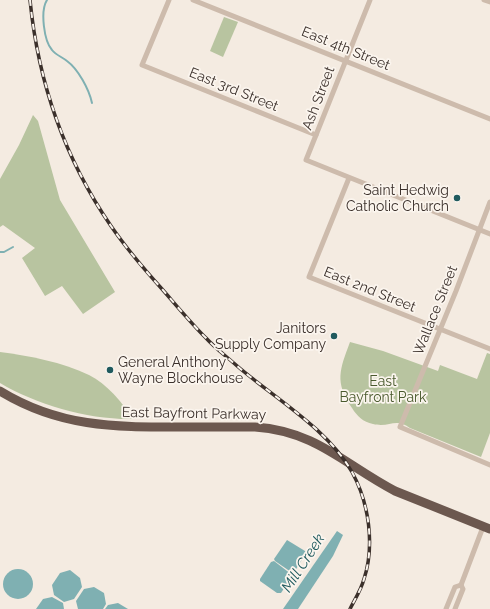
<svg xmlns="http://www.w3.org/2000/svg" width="490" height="609" font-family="Raleway,sans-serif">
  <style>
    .green { fill: #b8c4a0 }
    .water { fill: #7fb0b2 }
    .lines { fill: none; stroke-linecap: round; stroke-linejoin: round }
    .stream { stroke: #7fb0b2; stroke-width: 2 }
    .minor { stroke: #cdbbac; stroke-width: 5 }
    .trunk { stroke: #6c584f; stroke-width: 9 }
    .rail-casing { stroke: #3b302b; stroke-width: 3.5 }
    .rail { stroke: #fbf5ee; stroke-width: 2; stroke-dasharray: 6; stroke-linecap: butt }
    .poi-dot { fill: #1f5a5e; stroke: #fbf5ee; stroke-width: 1.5 }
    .labels { text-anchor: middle; stroke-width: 3.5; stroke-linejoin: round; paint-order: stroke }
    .street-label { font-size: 14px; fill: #3b302b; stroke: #fbf5ee }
    .poi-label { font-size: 14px; fill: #3b302b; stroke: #fbf5ee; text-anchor: end }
    .park-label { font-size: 14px; fill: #4a5a2e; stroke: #fbf5ee }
    .water-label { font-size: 15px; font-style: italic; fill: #1f5a5e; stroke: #fbf5ee }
  </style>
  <rect width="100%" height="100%" fill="#f4ebe1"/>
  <g class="green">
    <path d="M224,17L238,22L223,57L210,51Z"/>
    <path d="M33,115L38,121L60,200L115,292L83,314L62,286L45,296L22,258L35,248L3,225L0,227V179L19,145Z"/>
    <path d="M350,342L383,351L438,371L440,365L477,379L487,353L490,354V433L481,457L410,428C395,417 390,428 373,424C363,422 357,416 352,408C334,382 340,369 350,342Z"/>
    <path d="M0,352C30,356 62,362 89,375C107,384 122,402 133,419C89,420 37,405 0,383Z"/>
  </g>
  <g class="water">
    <path d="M337,531L343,535L333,556L298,609H283Z"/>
    <path d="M287,540L305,551L306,553L295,571L291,572L275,561L274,559Z"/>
    <path d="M274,561L291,574L292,576L281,593H277L260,581V579L271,562Z"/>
    <circle cx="18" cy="584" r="15"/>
    <path d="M70,570L80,578L82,587L74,599L64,602L54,595L52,585L60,573Z"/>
    <path d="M94,587L104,593L106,604L103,609H78L76,601L84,589Z"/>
    <path d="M52,597L63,603L64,609H36L43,599Z"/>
    <path d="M118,603L128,609H105L108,605Z"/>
  </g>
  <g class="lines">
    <g class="stream">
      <path d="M47,0C40,11 44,41 52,50C56,55 62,57 67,61C78,69 89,89 92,103"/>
      <path d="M0,252H4L13,247"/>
    </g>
    <g class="minor">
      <path d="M169,0L142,65L316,135"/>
      <path d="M193,0L490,119"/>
      <path d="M370,0L306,160L490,234"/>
      <path d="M484,0L490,2"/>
      <path d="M349,178L309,277L490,349"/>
      <path d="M490,202L456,291L400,427L490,465"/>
      <path d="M461,585L483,527"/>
      <path d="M446,609L455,587L461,585"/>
      <path d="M455,609L463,589L461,585"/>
    </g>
    <path class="trunk" d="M0,391C59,427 113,427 179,427C204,427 230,427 255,427C316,431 345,465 395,491L490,529"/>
    <g class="rail-casing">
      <path id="rail" d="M30,0C38,81 65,159 111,226C126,248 144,269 162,289C176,305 191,323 206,338C215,348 226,356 236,365C274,398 327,428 352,472C369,503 375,545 364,579C361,590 355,599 350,609"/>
    </g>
    <use href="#rail" class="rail"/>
  </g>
  <g class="poi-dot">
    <circle cx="457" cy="198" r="4"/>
    <circle cx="334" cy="336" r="4"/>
    <circle cx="110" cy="370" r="4"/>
  </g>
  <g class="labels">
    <g class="street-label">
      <text transform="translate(346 48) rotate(22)" y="5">East 4th Street</text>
      <text transform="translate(234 89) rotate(22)" y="5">East 3rd Street</text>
      <text transform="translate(318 98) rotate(-69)" y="5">Ash Street</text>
      <text transform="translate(370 289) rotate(22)" y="5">East 2nd Street</text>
      <text transform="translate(435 310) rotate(-68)" y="5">Wallace Street</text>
      <text transform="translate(194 413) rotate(1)" y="5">East Bayfront Parkway</text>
    </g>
    <g class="poi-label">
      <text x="449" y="195">Saint Hedwig<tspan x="449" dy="16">Catholic Church</tspan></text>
      <text x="326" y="333">Janitors<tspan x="326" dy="16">Supply Company</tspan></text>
      <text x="118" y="367" text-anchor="start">General Anthony<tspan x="118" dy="16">Wayne Blockhouse</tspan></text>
    </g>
    <g class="park-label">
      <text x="383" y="386">East<tspan x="383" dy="16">Bayfront Park</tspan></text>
    </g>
    <g class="water-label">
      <text transform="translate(303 563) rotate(-57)" y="5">Mill Creek</text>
    </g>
  </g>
</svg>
